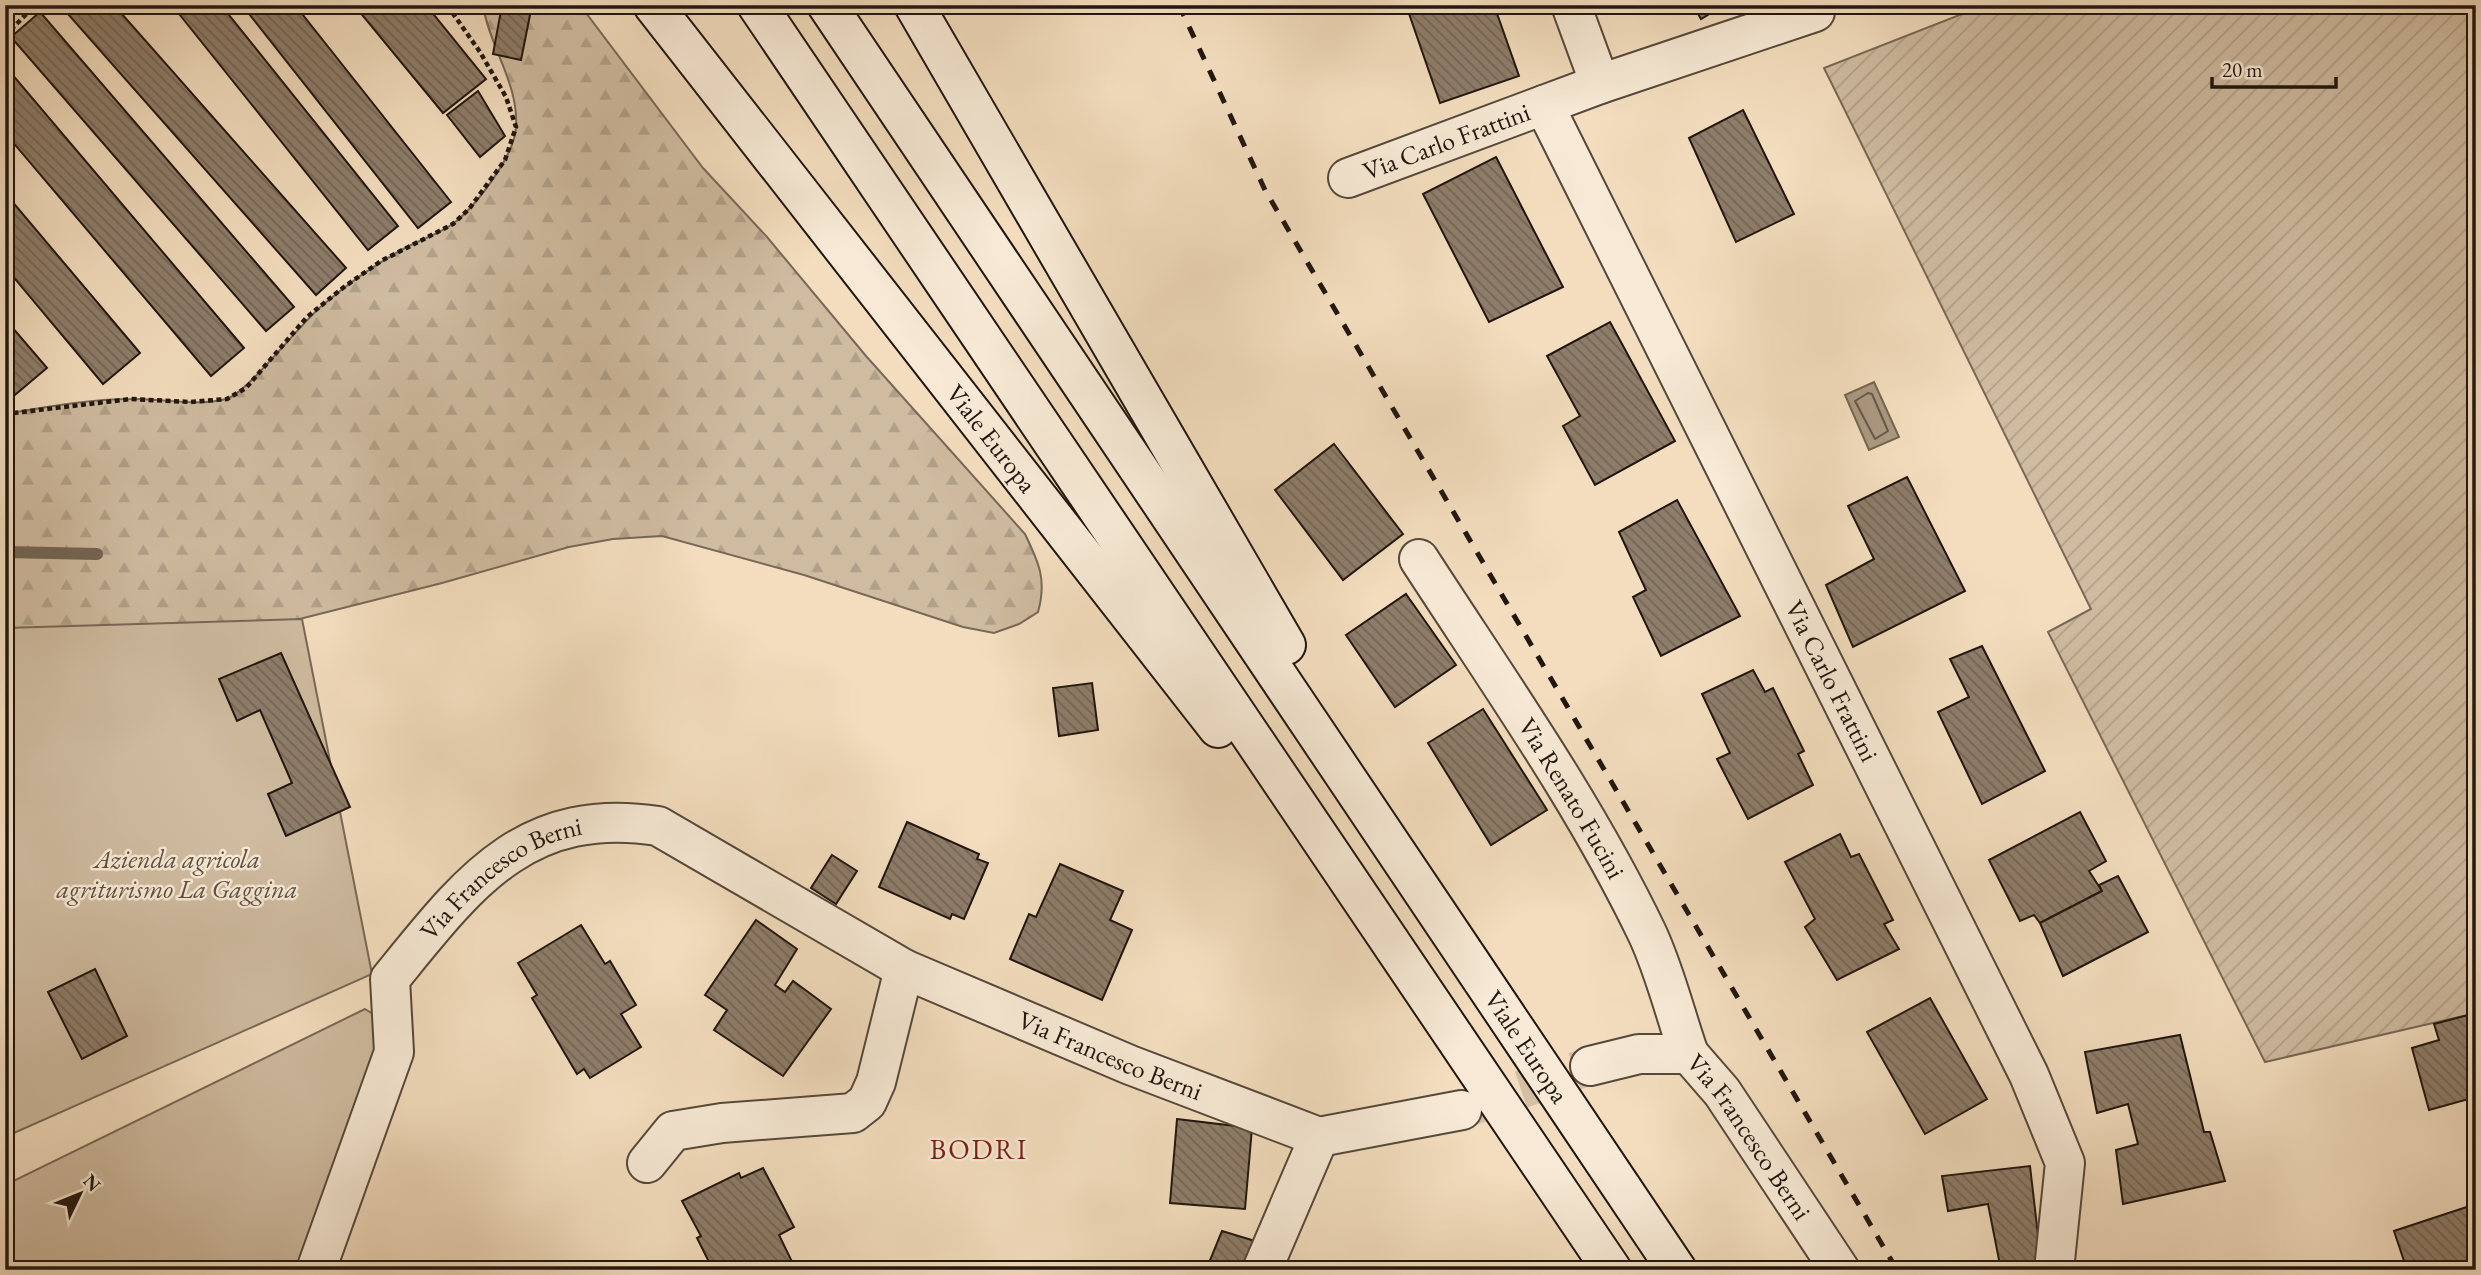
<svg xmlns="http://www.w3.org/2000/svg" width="2481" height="1275" font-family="'EB Garamond',serif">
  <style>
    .forest { fill: url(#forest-firs); stroke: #786858; stroke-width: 2 }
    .park { fill: #cfbba0; stroke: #786858; stroke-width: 2 }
    .garden { fill: url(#garden-furrows); stroke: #786858; stroke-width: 2 }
    .water { fill: #ab9982; stroke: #736554; stroke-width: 2 }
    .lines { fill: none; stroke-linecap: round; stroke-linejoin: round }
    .shore { stroke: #665848; stroke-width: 2 }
    .stream { stroke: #736554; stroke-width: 12 }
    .building { fill: url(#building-back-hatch); stroke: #20160f; stroke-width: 2 }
    .street-tunnel { stroke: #d3bfa4; stroke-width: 38; stroke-dasharray: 38 19; stroke-linecap: butt }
    .street-casing { stroke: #55483b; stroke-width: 42 }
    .secondary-casing { stroke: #20160f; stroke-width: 42 }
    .path { stroke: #20160f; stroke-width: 4.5; stroke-dasharray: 5 3.5; stroke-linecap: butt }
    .street { stroke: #f7e9d5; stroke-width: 38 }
    .secondary { stroke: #f7e9d5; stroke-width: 38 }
    .rail { stroke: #20160f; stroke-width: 5; stroke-dasharray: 12 12; stroke-linecap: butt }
    .labels { text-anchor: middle; stroke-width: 5; stroke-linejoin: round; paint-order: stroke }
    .street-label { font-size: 26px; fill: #20160f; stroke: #f7e9d5 }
    .park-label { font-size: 26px; font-style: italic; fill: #5d5042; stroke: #f7e9d5 }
    .neighbourhood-label { font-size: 28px; letter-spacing: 2px; fill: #7a1f14; stroke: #f7e9d5 }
  </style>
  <defs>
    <pattern id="forest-firs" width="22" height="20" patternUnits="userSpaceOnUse" patternTransform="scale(1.75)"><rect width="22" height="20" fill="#cfbba0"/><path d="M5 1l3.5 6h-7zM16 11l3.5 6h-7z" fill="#b1a089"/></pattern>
    <pattern id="garden-furrows" width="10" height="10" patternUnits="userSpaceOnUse" patternTransform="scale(1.75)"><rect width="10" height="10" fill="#cfbba0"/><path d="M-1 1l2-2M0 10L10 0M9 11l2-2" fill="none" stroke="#b1a089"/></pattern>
    <pattern id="building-back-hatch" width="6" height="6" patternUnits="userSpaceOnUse" patternTransform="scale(1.75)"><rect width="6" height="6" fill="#8e7d6a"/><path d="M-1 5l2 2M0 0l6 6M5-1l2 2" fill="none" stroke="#746556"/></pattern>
  </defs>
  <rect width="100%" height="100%" fill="#f3ddbe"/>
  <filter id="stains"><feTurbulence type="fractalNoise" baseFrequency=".00286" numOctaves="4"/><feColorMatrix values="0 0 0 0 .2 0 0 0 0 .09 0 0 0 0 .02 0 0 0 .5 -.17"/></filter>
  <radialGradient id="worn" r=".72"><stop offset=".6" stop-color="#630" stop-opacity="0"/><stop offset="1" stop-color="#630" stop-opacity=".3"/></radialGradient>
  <path class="forest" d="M483,5H580L703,168L767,237L866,356L1025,534C1039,563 1047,580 1038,612L1019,624L994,633L963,627L804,575L662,536L613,539L569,547L442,583L260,629L5,658V414C46,407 89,399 131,399C162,398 196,407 226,399C247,394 300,323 324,304C350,282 377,263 407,247C422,239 441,233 454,223C476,206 515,155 516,127C519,84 489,46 483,5Z"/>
  <g class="park">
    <path d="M302,619L372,974L5,1137V628Z"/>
    <path d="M365,1009L386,1022L307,1270H5V1185Z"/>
  </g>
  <path class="garden" d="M1985,5H2476V1013L2265,1062L2048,632L2091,609L1824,68Z"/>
  <path class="water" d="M1874,382L1899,437L1869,450L1845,395Z"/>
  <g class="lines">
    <path class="shore" d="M1868,393L1872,394L1888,431L1875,439L1855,401Z"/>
    <path class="stream" d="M5,552L97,554"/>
  </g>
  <g class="building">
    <path d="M60,5H114L346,268L316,295Z"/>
    <path d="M172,5H221L398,226L368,250Z"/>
    <path d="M242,5H295L451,202L418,228Z"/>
    <path d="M354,5H426L486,79L443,113Z"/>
    <path d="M502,5H532L521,60L493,54Z"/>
    <path d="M1406,5H1494L1519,76L1440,103Z"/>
    <path d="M1693,5H1724L1701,19Z"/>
    <path d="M40,12L294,307L266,331L11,37Z"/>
    <path d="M5,66L244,348L211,376L5,133Z"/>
    <path d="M478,91L505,136L480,157L447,115Z"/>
    <path d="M1743,110L1794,214L1736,242L1689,138Z"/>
    <path d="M1496,157L1563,287L1489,322L1423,194Z"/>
    <path d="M5,193L140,353L103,384L5,267Z"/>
    <path d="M5,319L47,368L10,399L5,393Z"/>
    <path d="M1610,322L1675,441L1595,485L1563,426L1580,416L1547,356Z"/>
    <path d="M1334,444L1403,534L1343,580L1275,490Z"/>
    <path d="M1907,477L1965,591L1853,647L1826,585L1874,559L1848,506Z"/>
    <path d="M1677,500L1740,616L1661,656L1633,597L1646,590L1619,532Z"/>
    <path d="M1406,594L1456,665L1395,707L1346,635Z"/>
    <path d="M1982,646L2045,771L1982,804L1938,712L1969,697L1950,659Z"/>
    <path d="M281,653L350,807L286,836L268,794L292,783L260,710L237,721L219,679Z"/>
    <path d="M1753,670L1765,692L1773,688L1804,751L1798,754L1813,785L1748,819L1717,759L1730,753L1702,694Z"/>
    <path d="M1092,683L1098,730L1059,736L1053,688Z"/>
    <path d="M1483,709L1547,810L1491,845L1428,743Z"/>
    <path d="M2080,812L2106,861L2089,871L2102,891L2040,923L2034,915L2020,921L1989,860Z"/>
    <path d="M907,822L979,854L977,859L988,863L964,919L952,914L950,919L879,887Z"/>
    <path d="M1840,834L1851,857L1859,854L1893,920L1884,924L1899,949L1837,980L1805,927L1815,919L1785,862Z"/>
    <path d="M832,855L857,871L836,904L811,888Z"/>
    <path d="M1060,864L1123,891L1110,920L1132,930L1102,1000L1010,959L1029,914L1036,917Z"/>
    <path d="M2118,876L2148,932L2063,976L2040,923L2102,891L2099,885Z"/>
    <path d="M756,920L797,949L775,985L785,992L793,981L831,1009L783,1076L714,1030L727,1010L705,995Z"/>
    <path d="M581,925L605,964L610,961L636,1005L621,1014L641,1047L590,1078L584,1069L577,1074L532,998L537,995L518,963Z"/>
    <path d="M95,969L127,1036L82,1059L48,992Z"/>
    <path d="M1930,998L1987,1099L1925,1134L1867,1032Z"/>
    <path d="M2476,1013V1097L2429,1110L2412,1048L2439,1040L2434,1024Z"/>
    <path d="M2180,1035L2204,1132H2210L2225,1181L2123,1204L2116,1150L2138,1144L2128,1104L2097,1113L2085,1052Z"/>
    <path d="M1177,1119L1252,1128L1245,1209L1170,1203Z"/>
    <path d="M2030,1166L2042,1270H2001L1988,1204L1948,1211L1942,1176Z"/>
    <path d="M763,1168L794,1227L779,1235L796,1270H713L697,1238L701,1236L682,1201L739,1173L741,1178Z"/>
    <path d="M2476,1204V1270H2407L2394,1231Z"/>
    <path d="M1222,1231L1258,1242L1247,1270H1206Z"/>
  </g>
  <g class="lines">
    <path class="street-tunnel" d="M1467,1108L1590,1066"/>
    <g class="street-casing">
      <g id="street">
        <path d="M1571,5L1600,84L1815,12L1812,5"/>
        <path id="s1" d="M1544,105L2029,1075L2065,1163L2054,1270"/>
        <path id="s2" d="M1348,178L1600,84"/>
        <path id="s3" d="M1419,559C1498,681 1584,802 1647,933C1665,971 1675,1014 1689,1054"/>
        <path id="s4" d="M1590,1066L1639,1054H1689L1722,1092L1840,1270"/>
        <path d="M647,1163L673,1131L722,1123L853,1113L867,1102L876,1082L904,969"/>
        <path id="s5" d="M316,1270L394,1052L390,979C466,886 523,805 658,826L904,969L1130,1065L1319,1137L1462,1110"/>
        <path d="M1262,1270L1319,1137"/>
      </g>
    </g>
    <g class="secondary-casing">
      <g id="secondary">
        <path id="s6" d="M653,5L1218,728"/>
        <path d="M757,5L1612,1270"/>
        <path id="s7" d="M827,5L1677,1270"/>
        <path d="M914,5L1286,645"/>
      </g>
    </g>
    <g class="path">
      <path d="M5,36L35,5"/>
      <path d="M5,414L131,399L190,402L227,399L246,388L307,317L344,287L381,261L453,224L469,209L505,160L516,127L506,97L480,52L447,5"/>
    </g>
    <use href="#street" class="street"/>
    <use href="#secondary" class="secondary"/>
    <path class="rail" d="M1179,5L1265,190L1897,1270"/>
  </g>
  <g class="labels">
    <g class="street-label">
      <text dy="9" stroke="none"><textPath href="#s2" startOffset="105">Via Carlo Frattini</textPath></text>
      <text dy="9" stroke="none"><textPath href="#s6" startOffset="550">Viale Europa</textPath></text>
      <text dy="9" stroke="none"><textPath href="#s1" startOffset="644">Via Carlo Frattini</textPath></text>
      <text dy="9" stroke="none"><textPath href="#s3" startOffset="284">Via Renato Fucini</textPath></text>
      <text dy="9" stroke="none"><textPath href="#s5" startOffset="458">Via Francesco Berni</textPath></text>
      <text dy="9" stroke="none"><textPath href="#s7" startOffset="1255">Viale Europa</textPath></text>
      <text dy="9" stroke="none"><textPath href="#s5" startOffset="1141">Via Francesco Berni</textPath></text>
      <text dy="9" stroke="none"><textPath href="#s4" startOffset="203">Via Francesco Berni</textPath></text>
    </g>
    <g class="park-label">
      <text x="177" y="868">Azienda agricola<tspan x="177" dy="30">agriturismo La Gaggina</tspan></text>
    </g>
    <g class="neighbourhood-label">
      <text x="979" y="1159">BODRI</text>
    </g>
  </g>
  <rect width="2481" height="1275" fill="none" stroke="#f3ddbe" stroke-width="28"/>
  <rect x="7" y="7" width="2467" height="1261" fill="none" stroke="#20160f" stroke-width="3.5"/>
  <rect x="14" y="14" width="2453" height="1247" fill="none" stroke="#20160f" stroke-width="2"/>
  <g transform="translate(80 1194) rotate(47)" stroke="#f7e9d5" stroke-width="5" paint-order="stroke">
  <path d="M0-5L12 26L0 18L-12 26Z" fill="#20160f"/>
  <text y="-10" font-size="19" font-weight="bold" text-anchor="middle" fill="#20160f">N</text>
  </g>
  <path d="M2212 77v10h124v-10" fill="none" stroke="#20160f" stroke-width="3.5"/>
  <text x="2222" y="77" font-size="21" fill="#20160f" stroke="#f7e9d5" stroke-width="5" paint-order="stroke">20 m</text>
  <rect width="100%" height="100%" filter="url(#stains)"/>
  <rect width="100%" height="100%" fill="url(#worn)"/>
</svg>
